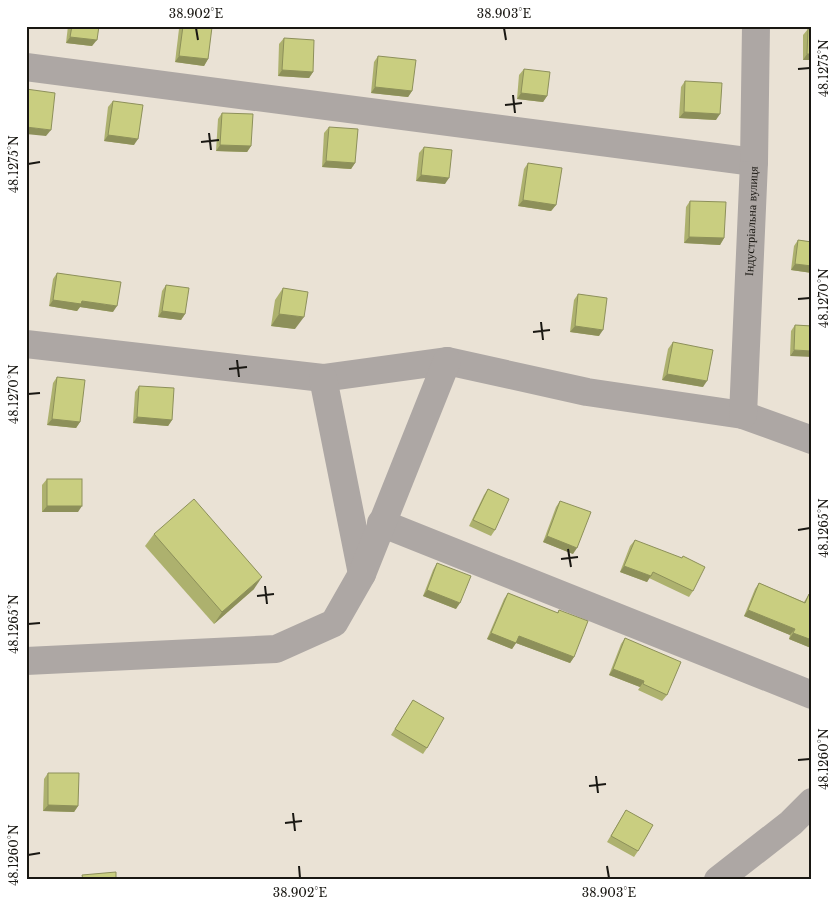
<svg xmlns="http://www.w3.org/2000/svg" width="838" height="906" font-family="'Libre Baskerville',serif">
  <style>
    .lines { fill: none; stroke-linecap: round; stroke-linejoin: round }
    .minor { stroke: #ada7a4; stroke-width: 28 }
    .wall { fill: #adb16e }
    .shaded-wall { fill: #8d905a }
    .building { fill: #c9ce80; stroke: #8d905a }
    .ticks { fill: none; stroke: #191712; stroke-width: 2 }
    .labels { text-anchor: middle; stroke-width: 4; stroke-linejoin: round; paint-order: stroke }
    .street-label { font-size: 12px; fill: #191712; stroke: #fff }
    .neatline { fill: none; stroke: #191712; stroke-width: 2 }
    .ticks-label { font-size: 12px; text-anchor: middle; fill: #191712 }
  </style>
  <rect width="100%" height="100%" fill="#eae2d5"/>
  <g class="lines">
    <g class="minor">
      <path d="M26,67L754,162"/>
      <path d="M26,344L323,378L447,361L587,392L743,415L812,440"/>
      <path d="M323,378L362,574"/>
      <path id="s1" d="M743,415L754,162L756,26"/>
      <path d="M381,523L812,695"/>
      <path d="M26,661L276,649L334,623L362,574L447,361"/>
      <path d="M718,880L791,823L812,802"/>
    </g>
  </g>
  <g class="wall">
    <path d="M68,26H99L92,46L66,43Z"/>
    <path d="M181,26H209L208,59L204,66L175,62L179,29Z"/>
    <path d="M808,29H812V60H803V35Z"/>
    <path d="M284,38L313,72L309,78L278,76L279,44Z"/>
    <path d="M378,56L412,91L408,97L371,93L374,62Z"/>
    <path d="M524,69L547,96L543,102L517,99L519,75Z"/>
    <path d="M685,81L716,120L679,118L681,87Z"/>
    <path d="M113,101L134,145L104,141L108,107Z"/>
    <path d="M222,113L251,146L247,152L216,151L218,119Z"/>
    <path d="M329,127L355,163L351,169L322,167L324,133Z"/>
    <path d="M424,147L445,184L416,181L419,153Z"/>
    <path d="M528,163L556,205L551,211L518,206L524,169Z"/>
    <path d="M690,201L724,238L720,245L684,243L686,207Z"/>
    <path d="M798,240L812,242V273L791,270L794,246Z"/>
    <path d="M57,273L113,312L80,307L77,311L49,306L53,279Z"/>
    <path d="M166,285L185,314L181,320L158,317L162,291Z"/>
    <path d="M283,288L295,329L271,326L275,300Z"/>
    <path d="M578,294L599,336L570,332L574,300Z"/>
    <path d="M795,325L812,326L790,356L791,331Z"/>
    <path d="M673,342L703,387L662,380L668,349Z"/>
    <path d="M57,377L80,422L76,428L47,425L53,383Z"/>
    <path d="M139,386L172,420L168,426L133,423L135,392Z"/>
    <path d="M47,479L78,512H42V485Z"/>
    <path d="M488,489L495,530L491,536L469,526L484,495Z"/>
    <path d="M560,501L573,554L543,542L556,507Z"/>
    <path d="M154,534L254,589L214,624L145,546Z"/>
    <path d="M635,540L693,591L689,597L649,578L647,582L620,572L630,546Z"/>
    <path d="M437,563L456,609L423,596L433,570Z"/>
    <path d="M759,583L804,602L809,594L811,648L789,639L790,635L744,616L755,589Z"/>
    <path d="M508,593L557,613L559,610L574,657L570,663L516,643L512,649L487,639L504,599Z"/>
    <path d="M625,638L667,695L662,701L638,690L640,687L609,675L621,644Z"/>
    <path d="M413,700L427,748L423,754L391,735Z"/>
    <path d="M48,773L78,806L74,812L43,811L44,779Z"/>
    <path d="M626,810L638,851L634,857L607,842Z"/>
  </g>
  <g class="shaded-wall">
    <path d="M70,37L97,40L92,46L66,43Z"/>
    <path d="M807,54H812V60H803Z"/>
    <path d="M179,56L208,59L204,66L175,62Z"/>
    <path d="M282,70L313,72L309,78L278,76Z"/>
    <path d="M375,87L412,91L408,97L371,93Z"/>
    <path d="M521,93L547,96L543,102L517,99Z"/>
    <path d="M684,112L720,114L716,120L679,118Z"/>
    <path d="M26,127L51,130L46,136L26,134Z"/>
    <path d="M108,135L138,139L134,145L104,141Z"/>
    <path d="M220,145L251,146L247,152L216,151Z"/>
    <path d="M326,161L355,163L351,169L322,167Z"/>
    <path d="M421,175L449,178L445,184L416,181Z"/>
    <path d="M523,200L556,205L551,211L518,206Z"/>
    <path d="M689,237L724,238L720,245L684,243Z"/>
    <path d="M795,264L812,266V273L791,270Z"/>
    <path d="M53,300L82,301L117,306L113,312L80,307L77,311L49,306Z"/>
    <path d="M162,311L185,314L181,320L158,317Z"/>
    <path d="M279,314L304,317L295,329L271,326Z"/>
    <path d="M575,326L603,330L599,336L570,332Z"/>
    <path d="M794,350L812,351V357L790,356Z"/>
    <path d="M667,374L707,381L703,387L662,380Z"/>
    <path d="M137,417L172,420L168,426L133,423Z"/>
    <path d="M52,419L80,422L76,428L47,425Z"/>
    <path d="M47,506H82L78,512H42Z"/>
    <path d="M547,536L577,548L573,554L543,542Z"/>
    <path d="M624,566L651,576L647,582L620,572Z"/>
    <path d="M262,577L254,589L214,624L222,612Z"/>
    <path d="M427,590L460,603L456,609L423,596Z"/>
    <path d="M748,610L795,629L790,635L744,616Z"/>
    <path d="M491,633L519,636L574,657L570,663L516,643L512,649L487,639Z"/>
    <path d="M793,633L812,640V646L811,648L789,639Z"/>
    <path d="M613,669L644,681L640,687L609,675Z"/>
    <path d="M48,805L78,806L74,812L43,811Z"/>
  </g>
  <g class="building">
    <path d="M72,26H99L97,40L70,37Z"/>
    <path d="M183,26L212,27L208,59L179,56Z"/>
    <path d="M808,29H812V54H807Z"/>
    <path d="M284,38L314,40L313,72L282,70Z"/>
    <path d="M378,56L416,60L412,91L375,87Z"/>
    <path d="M524,69L550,72L547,96L521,93Z"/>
    <path d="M685,81L722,83L720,114L684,112Z"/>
    <path d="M26,89L55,93L51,130L26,127Z"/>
    <path d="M113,101L143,105L138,139L108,135Z"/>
    <path d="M222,113L253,114L251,146L220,145Z"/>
    <path d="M329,127L358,129L355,163L326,161Z"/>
    <path d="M424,147L452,150L449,178L421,175Z"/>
    <path d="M528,163L562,168L556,205L523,200Z"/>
    <path d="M690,201L726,202L724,238L689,237Z"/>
    <path d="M798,240L812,242V266L795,264Z"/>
    <path d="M57,273L121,282L117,306L82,301L81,304L53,300Z"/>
    <path d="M166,285L189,288L185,314L162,311Z"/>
    <path d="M283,288L308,292L304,317L279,314Z"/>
    <path d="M578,294L607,298L603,330L575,326Z"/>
    <path d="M795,325L812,326V351L794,350Z"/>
    <path d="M673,342L713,350L707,381L667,374Z"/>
    <path d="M57,377L85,380L80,422L52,419Z"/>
    <path d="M139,386L174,388L172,420L137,417Z"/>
    <rect x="47" y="479" width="35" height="27"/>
    <path d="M488,489L509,499L495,530L473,520Z"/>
    <path d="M194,499L262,577L222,612L154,534Z"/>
    <path d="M560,501L591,512L577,548L547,536Z"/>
    <path d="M635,540L682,558L683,556L705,567L693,591L653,572L651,576L624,566Z"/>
    <path d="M437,563L471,576L460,603L427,590Z"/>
    <path d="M759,583L805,603L809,594L812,596V640L793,633L795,629L748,610Z"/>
    <path d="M508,593L558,613L559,610L588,621L574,657L519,636L516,643L491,633Z"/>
    <path d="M625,638L681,662L667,695L643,684L644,681L613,669Z"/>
    <path d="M413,700L444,718L427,748L395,729Z"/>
    <path d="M48,773H79L78,806L48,805Z"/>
    <path d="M626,810L653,825L638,851L611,836Z"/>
    <path d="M116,872V880H83L82,875Z"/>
  </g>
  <path class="ticks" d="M196,28L198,40M504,28L506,40M798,69L810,68M513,95L515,113M505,105L522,103M209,133L211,150M201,142L219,140M28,164L40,162M798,299L810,298M541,322L543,340M533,332L550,330M237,360L239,377M229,369L247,367M28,394L40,393M798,530L810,528M568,549L571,567M561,559L578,557M265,586L267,604M257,596L274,594M28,624L40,623M798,760L810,759M596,776L598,793M589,786L606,784M293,813L295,831M285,823L302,821M28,855L40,853M299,866L300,878M607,866L609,878"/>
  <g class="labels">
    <g class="street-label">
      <text dy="4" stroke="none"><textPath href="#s1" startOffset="194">Індустріальна вулиця</textPath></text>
    </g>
  </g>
  <rect width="838" height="906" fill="none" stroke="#ffffff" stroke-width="55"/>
  <rect x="28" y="28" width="782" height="850" class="neatline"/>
  <g class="ticks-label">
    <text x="196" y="18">38.902°E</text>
    <text x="504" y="18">38.903°E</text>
    <text transform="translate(824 68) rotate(-90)" y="4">48.1275°N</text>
    <text transform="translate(14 164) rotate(-90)" y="4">48.1275°N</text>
    <text transform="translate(824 298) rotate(-90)" y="4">48.1270°N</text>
    <text transform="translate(14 394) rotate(-90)" y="4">48.1270°N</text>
    <text transform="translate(824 528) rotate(-90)" y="4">48.1265°N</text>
    <text transform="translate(14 624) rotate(-90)" y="4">48.1265°N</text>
    <text transform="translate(824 759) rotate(-90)" y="4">48.1260°N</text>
    <text transform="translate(14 855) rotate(-90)" y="4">48.1260°N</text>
    <text x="300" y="897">38.902°E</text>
    <text x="609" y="897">38.903°E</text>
  </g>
</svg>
